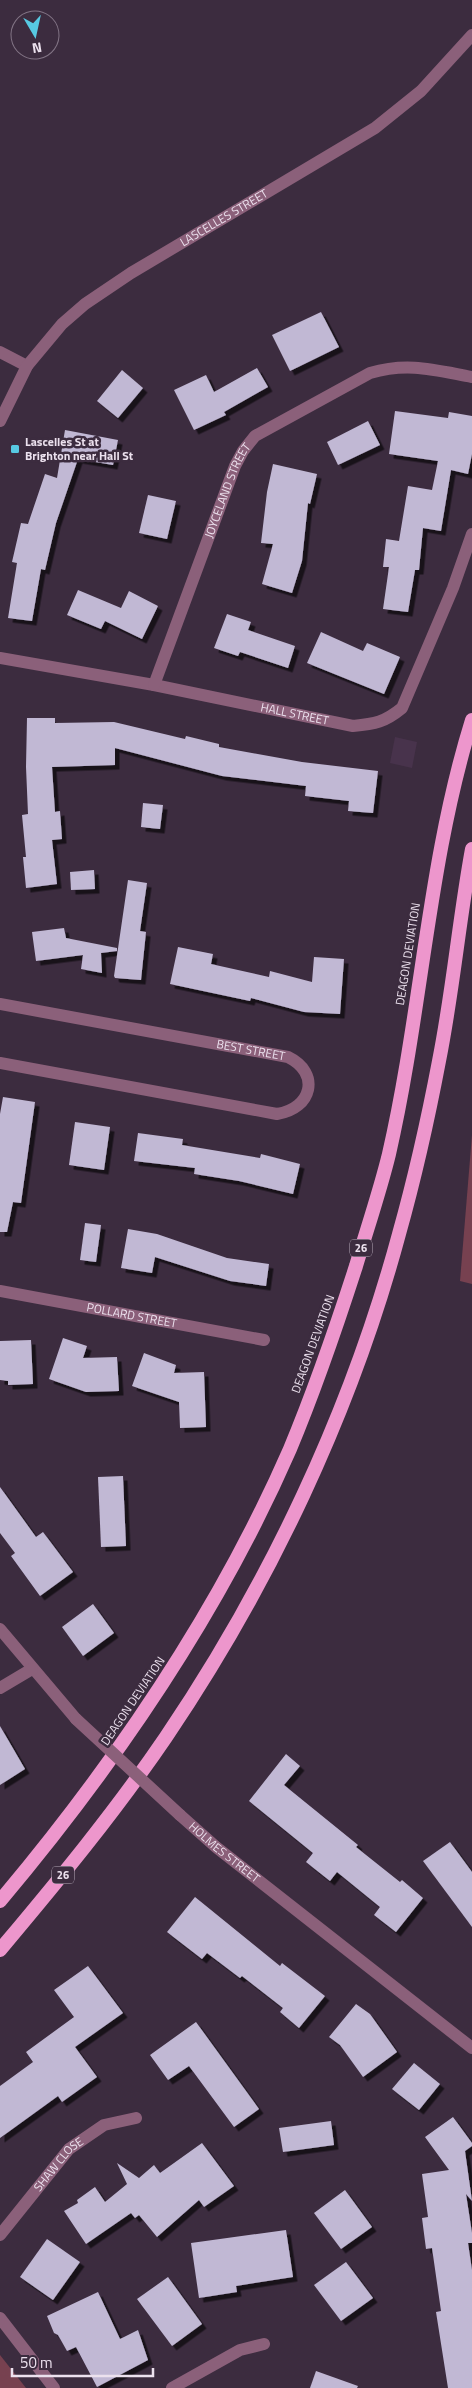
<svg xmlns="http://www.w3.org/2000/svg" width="472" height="2388" font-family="'Titillium Web',sans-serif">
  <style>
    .built { fill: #48334c }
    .green { fill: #774150 }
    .building { fill: #c1b8d4; filter: url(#shadow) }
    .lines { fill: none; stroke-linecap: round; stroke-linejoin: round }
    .minor { stroke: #8b607a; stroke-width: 12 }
    .tertiary { stroke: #8b607a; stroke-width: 12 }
    .trunk { stroke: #ed96cc; stroke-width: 14 }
    .minor-bridge { stroke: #8b607a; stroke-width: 12 }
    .poi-dot { fill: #57c9e2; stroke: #3c2c3f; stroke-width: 2 }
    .labels { text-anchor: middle; stroke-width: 5; stroke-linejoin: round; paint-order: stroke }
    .shield { fill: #3c2c3f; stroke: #b7abba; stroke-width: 1 }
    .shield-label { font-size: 11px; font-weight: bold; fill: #ece1ee }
    .street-label { font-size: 12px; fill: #ece1ee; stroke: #3c2c3f }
    .poi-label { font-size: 12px; font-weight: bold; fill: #ece1ee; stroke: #3c2c3f; text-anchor: start }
  </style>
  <defs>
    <filter id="shadow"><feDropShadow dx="4.5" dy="4.5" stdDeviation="0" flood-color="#0009"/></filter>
  </defs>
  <rect width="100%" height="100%" fill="#3c2c3f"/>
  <path class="built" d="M395,737L417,742L412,768L390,763Z"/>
  <g class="green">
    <path d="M472,1135V1284L460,1281Z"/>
    <path d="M0,2355L26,2388H0Z"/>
  </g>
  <g class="building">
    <path d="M321,312L339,347L290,371L272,335Z"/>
    <path d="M257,368L268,387L224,412L226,415L194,430L174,390L206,375L214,392Z"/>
    <path d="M122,370L143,388L118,418L97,401Z"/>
    <path d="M395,411L448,418L449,412L472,416V454L468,474L451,470L441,531L423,528L419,570H415L408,612L383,609L389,567H383L386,539L399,541L408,486L432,490L438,461L389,454Z"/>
    <path d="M368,421L380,445L338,465L327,442Z"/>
    <path d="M65,430L118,440L113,465L78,459L56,523L45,570L41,569L32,621L8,618L17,563L12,562L21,523L28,524L45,474L57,478Z"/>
    <path d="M273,464L317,474L310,504L308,503L302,561L292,593L262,584L273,544L261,543L267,492Z"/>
    <path d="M148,495L176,501L167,539L139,533Z"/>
    <path d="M78,590L121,608L129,591L158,606L142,639L105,621L101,629L67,615Z"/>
    <path d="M227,614L251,622L248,630L295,646L288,668L240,652L238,656L214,648Z"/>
    <path d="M321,632L363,651L367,643L400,657L384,694L307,663Z"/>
    <path d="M27,718H55V723L114,722L185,739L186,736L219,744V747L302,762L378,771L373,813L348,811L349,801L305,796L306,786L222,776L115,748V765L52,767L55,812L60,811L62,839L52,840L57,884L26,888L23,857H26L22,815L28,814L26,767Z"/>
    <path d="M143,803L163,805L160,829L141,827Z"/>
    <path d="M94,870L95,889L71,890L70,872Z"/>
    <path d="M128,880L147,883L140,931L146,932L141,980L115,978L114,976Z"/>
    <path d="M64,928L66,938L117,948V951L101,953L102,973L81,969L83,955L36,961L32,932Z"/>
    <path d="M178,947L213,954L211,964L269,977L270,971L312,982L314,957L344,959L340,1014L304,1012L251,998L250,1001L170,984Z"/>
    <path d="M3,1097L35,1102L21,1203L13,1202L7,1232H0V1114Z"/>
    <path d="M75,1122L110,1127L104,1170L69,1165Z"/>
    <path d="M138,1133L183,1139L182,1145L260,1158L261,1154L300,1164L293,1194L239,1181L194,1174L195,1168L134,1161Z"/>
    <path d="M85,1223L101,1225L96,1262L80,1260Z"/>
    <path d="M128,1229L157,1234L227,1258L269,1264L266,1286L230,1281L155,1257L152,1273L121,1268Z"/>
    <path d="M63,1338L87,1346L83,1358L117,1357L119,1391L86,1392L49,1379Z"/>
    <path d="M31,1340L33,1384L8,1385V1381L0,1380V1341Z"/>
    <path d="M144,1353L176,1365L174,1373L204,1372L206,1427L180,1428L179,1402L132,1386Z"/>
    <path d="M123,1476L126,1546L101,1547L98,1477Z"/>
    <path d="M0,1487L36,1537L43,1532L73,1572L40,1596L11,1556L15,1553L0,1533Z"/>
    <path d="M93,1604L114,1633L83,1656L62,1627Z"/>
    <path d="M0,1726L25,1769L0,1785Z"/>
    <path d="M286,1754L300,1766L284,1785L358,1845L356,1847L400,1882L402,1880L423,1898L396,1932L374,1915L380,1907L337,1872L330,1881L306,1862L313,1853L249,1801Z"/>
    <path d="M450,1842L472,1872V1927L423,1861Z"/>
    <path d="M195,1897L280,1966L282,1963L325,1996L299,2028L280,2012L283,2008L242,1976L240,1978L207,1953L202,1959L167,1932Z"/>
    <path d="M88,1966L123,2013L75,2047L97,2077L62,2102L58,2096L0,2138V2086L33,2062L26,2052L74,2017L54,1990Z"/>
    <path d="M356,2004L370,2014L397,2052L363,2077L340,2045L329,2037Z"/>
    <path d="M196,2022L259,2109L234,2127L189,2066L168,2080L150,2055Z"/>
    <path d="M414,2063L440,2084L419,2110L392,2089Z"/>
    <path d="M453,2117L472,2143V2146L465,2151L472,2201L466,2194L472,2233V2243H468L472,2270V2388H448L436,2312L441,2311L432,2248L426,2249L422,2218L428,2217L422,2174L449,2170L425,2137Z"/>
    <path d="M331,2121L334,2145L283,2152L279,2128Z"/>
    <path d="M202,2143L234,2186L204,2207L199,2200L157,2237L139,2215L135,2218L131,2213L86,2244L64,2211L78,2203L77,2200L95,2187L105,2202L127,2184L117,2163L139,2178L154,2165L160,2173Z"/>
    <path d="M345,2190L372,2227L341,2249L314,2213Z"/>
    <path d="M286,2230L293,2277L236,2286L237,2292L199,2298L191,2243Z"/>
    <path d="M47,2239L80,2262L53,2300L20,2277Z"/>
    <path d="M346,2262L373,2298L341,2321L314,2285Z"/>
    <path d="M168,2277L202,2324L172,2346L137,2299Z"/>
    <path d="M98,2292L120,2339L138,2330L148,2360L97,2387L76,2347L67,2351L58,2335L54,2333L47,2316Z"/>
    <path d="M316,2371L358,2386L357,2388H310Z"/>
  </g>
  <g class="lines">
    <g class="minor">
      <path d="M0,352L27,366"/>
      <path id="s1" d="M0,658L154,685L353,726C375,724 385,722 402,708L453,588L472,534"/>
      <path id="s2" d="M154,685L235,466L243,451L255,436L370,373C408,362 434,370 472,377"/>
      <path id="s3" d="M0,1004L288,1057C321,1073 312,1109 277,1114L0,1063"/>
      <path id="s4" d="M0,1291L264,1340"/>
      <path d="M0,1629L76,1719"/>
      <path d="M0,1688L32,1669"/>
      <path id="s5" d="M180,1815L216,1847L472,2048"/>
      <path id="s6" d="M0,2235L69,2149L104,2125L136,2118"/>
      <path d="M0,2318L54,2388"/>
      <path d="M172,2388L240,2350L264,2344"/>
    </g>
    <path class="tertiary" id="s7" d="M0,421L27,366L62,324L85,304L131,273L375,128L421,91L472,35"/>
    <g class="trunk">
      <path d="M0,1901C116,1763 218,1614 290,1449C315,1389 336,1328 356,1266C367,1229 380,1191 389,1154C422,1010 428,861 472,720"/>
      <path d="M0,1950C58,1881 115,1812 166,1737C269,1585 351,1412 399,1234C415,1177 428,1119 439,1061C453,991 459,920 472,849"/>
    </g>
    <path class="minor-bridge" d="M76,1719L180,1815"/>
  </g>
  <rect class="poi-dot" x="10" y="444" width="10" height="10" rx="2.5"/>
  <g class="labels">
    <g class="shield">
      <rect x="350" y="1239.5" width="22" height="17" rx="4"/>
      <rect x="52" y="1866.5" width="22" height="17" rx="4"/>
    </g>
    <g class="shield-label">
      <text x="361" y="1252">26</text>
      <text x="63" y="1879">26</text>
    </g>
    <g class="street-label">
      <text dy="4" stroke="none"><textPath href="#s7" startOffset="310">LASCELLES STREET</textPath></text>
      <text dy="4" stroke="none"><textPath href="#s2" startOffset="208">JOYCELAND STREET</textPath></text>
      <text dy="4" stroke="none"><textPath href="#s1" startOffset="300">HALL STREET</textPath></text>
      <text transform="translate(408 954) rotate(-81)" y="4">DEAGON DEVIATION</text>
      <text dy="4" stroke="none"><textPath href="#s3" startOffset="255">BEST STREET</textPath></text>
      <text dy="4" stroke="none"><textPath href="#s4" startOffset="134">POLLARD STREET</textPath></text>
      <text transform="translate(313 1344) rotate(-70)" y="4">DEAGON DEVIATION</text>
      <text transform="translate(133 1701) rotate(-56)" y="4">DEAGON DEVIATION</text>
      <text dy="4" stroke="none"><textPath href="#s5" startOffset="58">HOLMES STREET</textPath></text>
      <text dy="4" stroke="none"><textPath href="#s6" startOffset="92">SHAW CLOSE</textPath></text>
    </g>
    <g class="poi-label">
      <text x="25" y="446">Lascelles St at<tspan x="25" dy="14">Brighton near Hall St</tspan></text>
    </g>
  </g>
  <g transform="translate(35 35) rotate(171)"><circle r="24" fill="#3c2c3f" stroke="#827485"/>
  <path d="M0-4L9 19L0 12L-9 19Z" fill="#57c9e2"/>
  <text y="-8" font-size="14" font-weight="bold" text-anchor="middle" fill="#ece1ee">N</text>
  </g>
  <path d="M12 2368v8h141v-8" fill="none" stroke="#ece1ee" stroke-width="2.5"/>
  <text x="20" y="2368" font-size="15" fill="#ece1ee" stroke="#3c2c3f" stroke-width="4" paint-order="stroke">50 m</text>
</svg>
